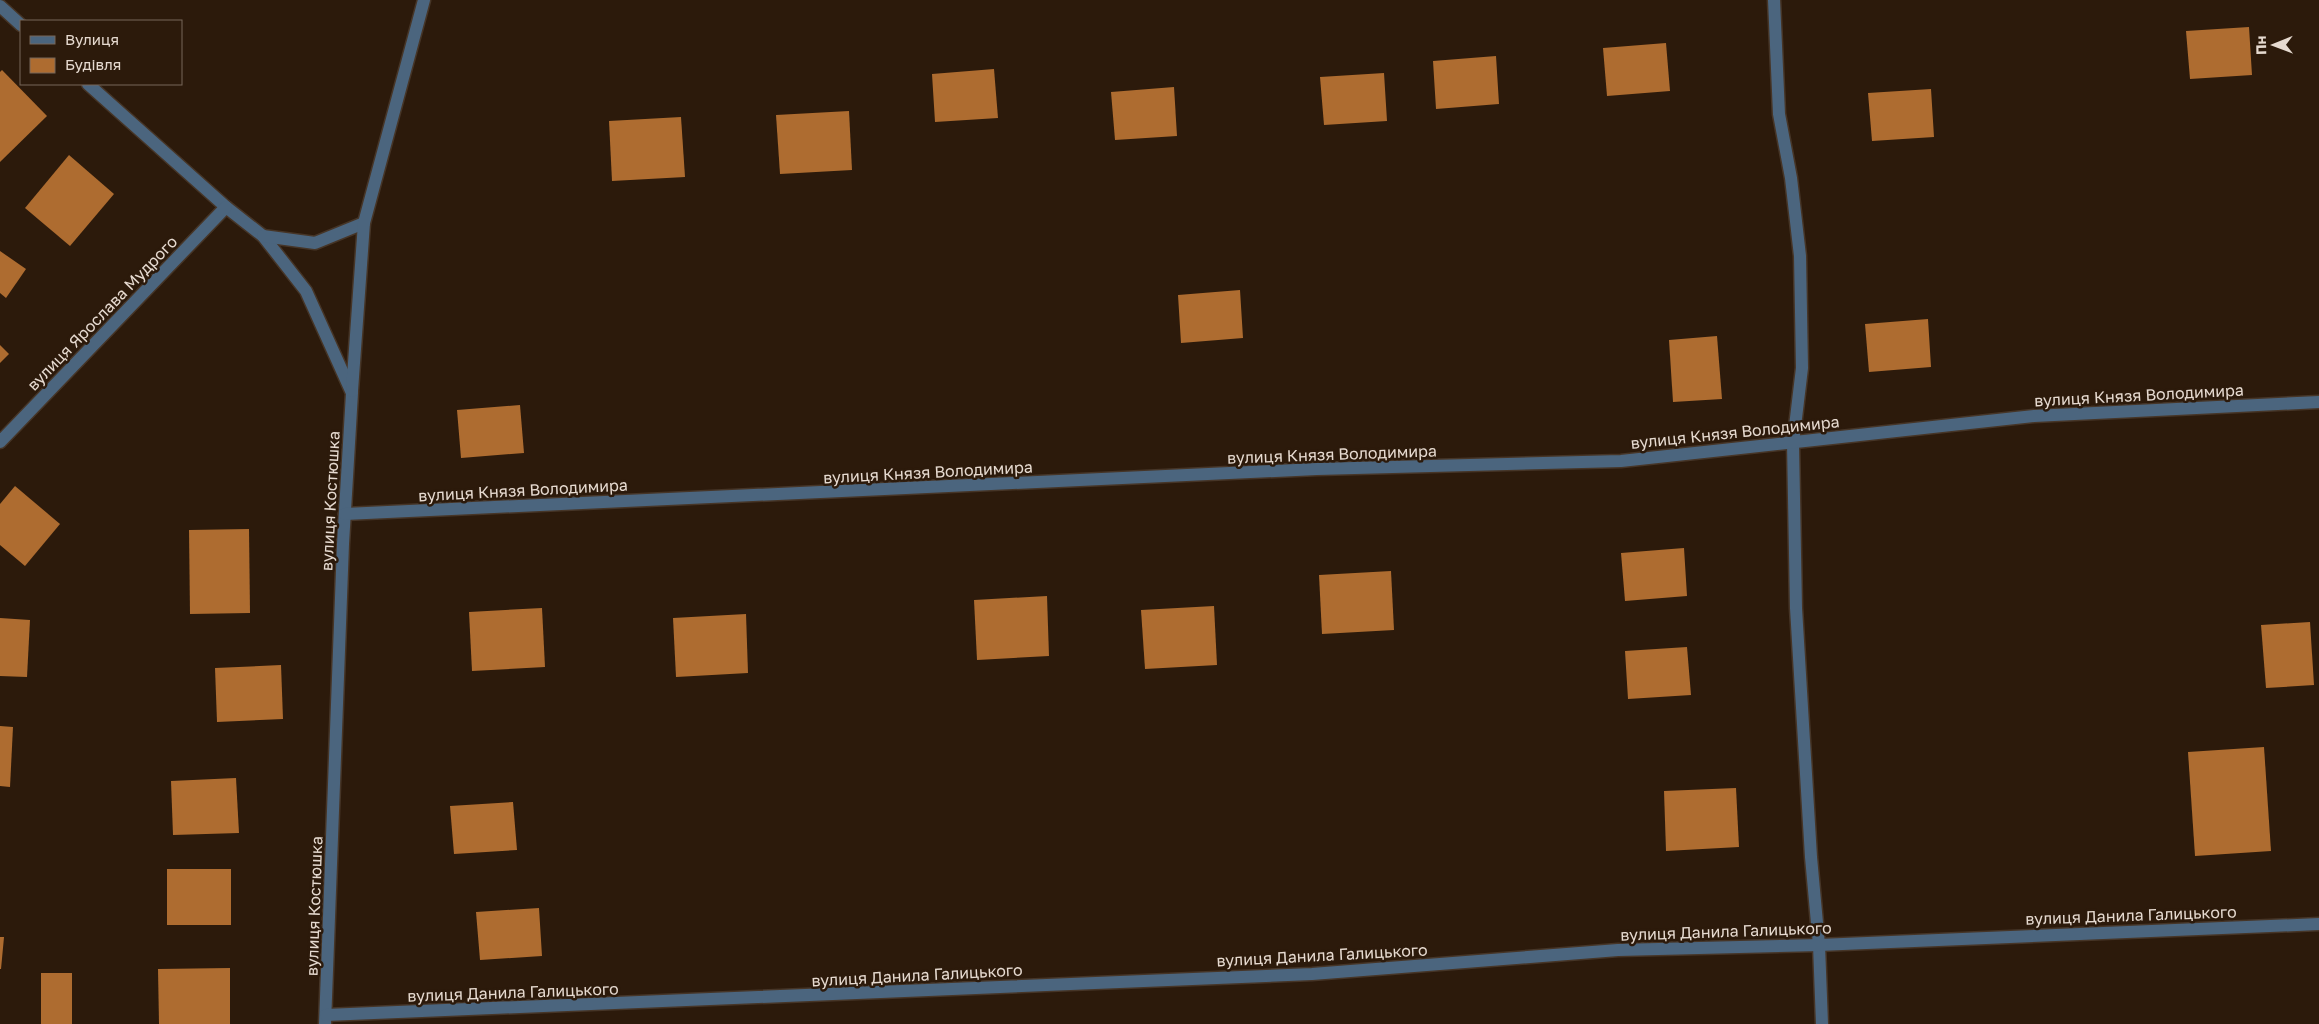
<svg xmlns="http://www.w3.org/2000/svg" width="2319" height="1024" font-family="'Golos Text',sans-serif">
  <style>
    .building { fill: #ae6c30 }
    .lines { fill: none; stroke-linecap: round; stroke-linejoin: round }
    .minor-casing { stroke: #463527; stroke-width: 15 }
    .minor { stroke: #4b657e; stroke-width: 12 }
    .labels { text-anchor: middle; stroke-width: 5; stroke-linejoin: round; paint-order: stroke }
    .street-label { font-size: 16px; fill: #e6dad0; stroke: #2c1a0b }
  </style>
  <rect width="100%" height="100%" fill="#2c1a0b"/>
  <g class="building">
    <path d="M2249,27L2252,75L2190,79L2186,31Z"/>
    <path d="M1666,43L1670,91L1607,96L1603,48Z"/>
    <path d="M1496,56L1499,104L1436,109L1433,61Z"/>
    <path d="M994,69L998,118L935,122L932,74Z"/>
    <path d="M2,70L47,116L0,162V72Z"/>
    <path d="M1384,73L1387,121L1324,125L1320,77Z"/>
    <path d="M1174,87L1177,136L1115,140L1111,92Z"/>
    <path d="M1931,89L1934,137L1872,141L1868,93Z"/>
    <path d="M849,111L852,170L780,174L776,115Z"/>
    <path d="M681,117L685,177L612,181L609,121Z"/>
    <path d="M69,155L114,194L70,246L25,208Z"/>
    <path d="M0,251L26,269L6,298L0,293Z"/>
    <path d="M1240,290L1243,338L1181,343L1178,295Z"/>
    <path d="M1928,319L1931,367L1869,372L1865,324Z"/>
    <path d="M1717,336L1722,399L1673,402L1669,340Z"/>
    <path d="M0,345L9,354L0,363Z"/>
    <path d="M520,405L524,453L461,458L457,410Z"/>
    <path d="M15,486L60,524L25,566L0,545V504Z"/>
    <path d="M249,529L250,613L190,614L189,530Z"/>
    <path d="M1684,548L1687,596L1625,601L1621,553Z"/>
    <path d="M1391,571L1394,630L1322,634L1319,575Z"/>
    <path d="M1047,596L1049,656L977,660L974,600Z"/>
    <path d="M1214,606L1217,665L1145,669L1141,610Z"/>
    <path d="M542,608L545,667L472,671L469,612Z"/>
    <path d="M746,614L748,673L676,677L673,618Z"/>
    <path d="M0,618L30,620L27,677L0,676Z"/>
    <path d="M2310,622L2314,685L2266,688L2261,625Z"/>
    <path d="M1687,647L1691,695L1628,699L1625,651Z"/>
    <path d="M281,665L283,719L217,722L215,668Z"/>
    <path d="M0,726L13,727L10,787L0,786Z"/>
    <path d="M2264,747L2271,851L2195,856L2188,752Z"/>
    <path d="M236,778L239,833L173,835L171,781Z"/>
    <path d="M1736,788L1739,847L1666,851L1664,791Z"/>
    <path d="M513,802L517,850L454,854L450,806Z"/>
    <rect x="167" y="869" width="64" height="56"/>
    <path d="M539,908L542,956L480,960L476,912Z"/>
    <path d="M0,937H4L1,969H0Z"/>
    <path d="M230,968V1024H159L158,969Z"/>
    <rect x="41" y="973" width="31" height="51"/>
  </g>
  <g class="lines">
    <g class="minor-casing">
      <g id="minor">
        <path d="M1774,0L1779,114L1791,178L1800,256L1802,368L1793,443L1796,608L1811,857L1819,945L1822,1024"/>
        <path d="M0,6L21,25"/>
        <path d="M88,84L226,207L263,236L306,291L352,393L343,544L325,1024"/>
        <path d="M263,236L315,243L364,223"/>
        <path d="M352,391L364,223L424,0"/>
        <path d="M0,442L226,207"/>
        <path d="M345,514L1317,469L1621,461L2034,416L2319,402"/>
        <path d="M326,1015L1312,974L1618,950L1819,945L2319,924"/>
      </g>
    </g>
    <use href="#minor" class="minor"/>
  </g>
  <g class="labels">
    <g class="street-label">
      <text transform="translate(102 313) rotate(-46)" y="6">вулиця Ярослава Мудрого</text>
      <text transform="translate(2139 395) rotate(-3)" y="6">вулиця Князя Володимира</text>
      <text transform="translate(1735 432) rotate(-6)" y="6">вулиця Князя Володимира</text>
      <text transform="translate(1332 454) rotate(-2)" y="6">вулиця Князя Володимира</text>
      <text transform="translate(928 472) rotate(-3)" y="6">вулиця Князя Володимира</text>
      <text transform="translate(523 490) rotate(-3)" y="6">вулиця Князя Володимира</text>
      <text transform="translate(330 501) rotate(-87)" y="6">вулиця Костюшка</text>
      <text transform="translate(314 906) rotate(-88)" y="6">вулиця Костюшка</text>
      <text transform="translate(2131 915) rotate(-2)" y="6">вулиця Данила Галицького</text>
      <text transform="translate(1726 931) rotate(-2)" y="6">вулиця Данила Галицького</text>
      <text transform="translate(1322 955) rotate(-3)" y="6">вулиця Данила Галицького</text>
      <text transform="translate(917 975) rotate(-3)" y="6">вулиця Данила Галицького</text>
      <text transform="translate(513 992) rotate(-2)" y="6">вулиця Данила Галицького</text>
    </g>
  </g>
  <rect x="20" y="20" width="162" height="65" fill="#2c1a0b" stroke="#76675a"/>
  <rect x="30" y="36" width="25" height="8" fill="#4b657e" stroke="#76675a"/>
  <text x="65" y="45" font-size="15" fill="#e6dad0">Вулиця</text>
  <rect x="30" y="58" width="25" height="15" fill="#ae6c30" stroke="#76675a"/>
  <text x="65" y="70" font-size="15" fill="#e6dad0">Будівля</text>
  <g transform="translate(2274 45) rotate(269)" stroke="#2c1a0b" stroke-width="4" paint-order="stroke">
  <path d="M0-4L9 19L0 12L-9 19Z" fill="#e6dad0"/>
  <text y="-8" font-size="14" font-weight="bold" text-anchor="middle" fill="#e6dad0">Пн</text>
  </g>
</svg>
